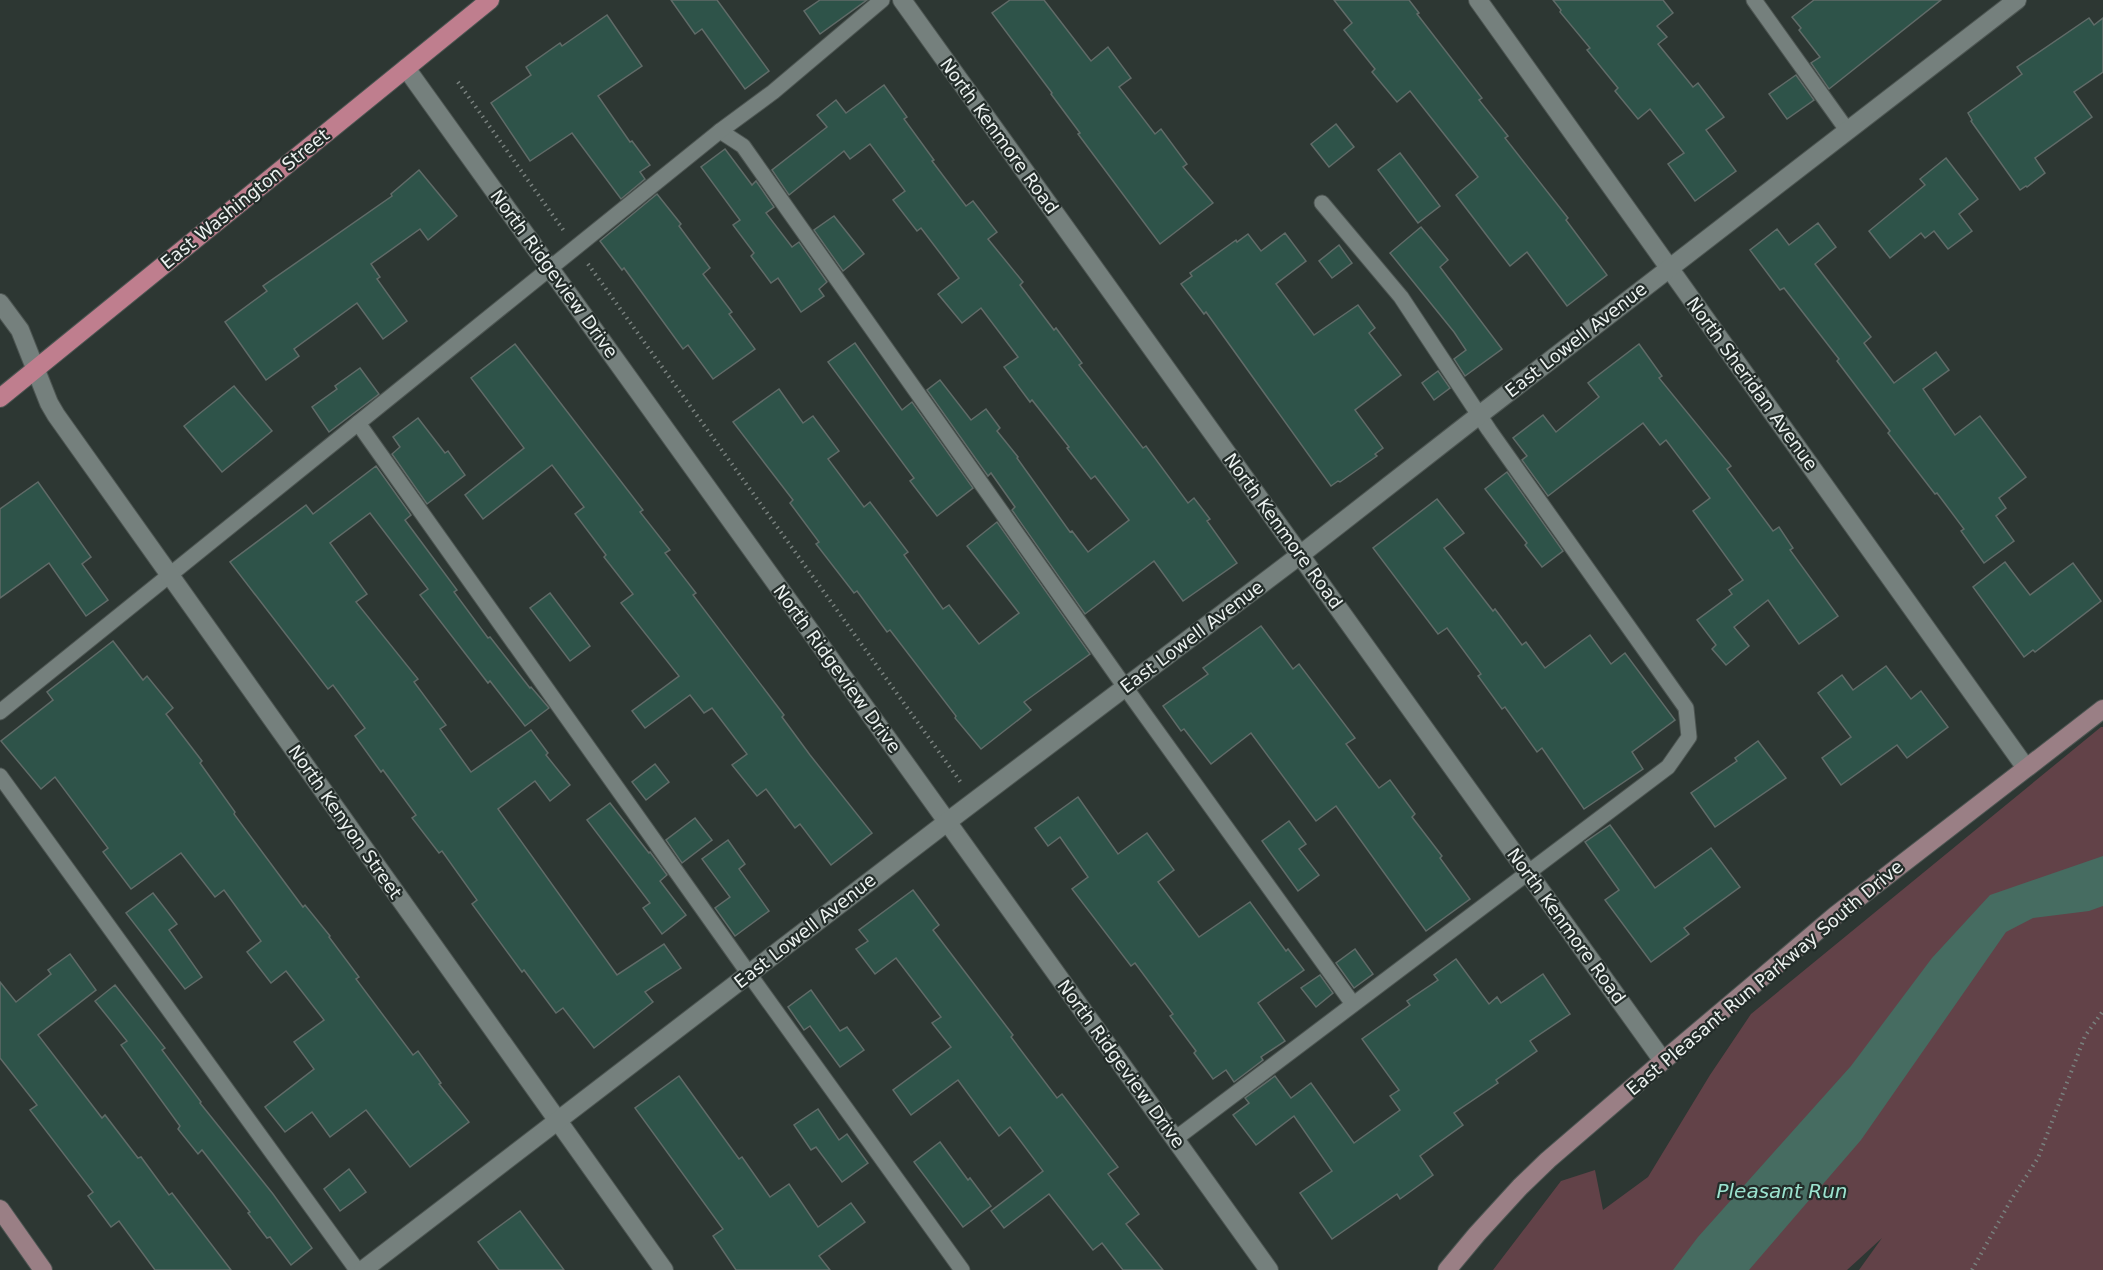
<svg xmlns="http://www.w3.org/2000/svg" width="2103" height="1270" font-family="'DejaVu Sans',sans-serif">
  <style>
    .green { fill: #624248 }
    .water { fill: #466c61 }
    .building { fill: #2e5349; stroke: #606b68; stroke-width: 1.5 }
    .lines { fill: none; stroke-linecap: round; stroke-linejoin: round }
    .lane-casing { stroke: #4d5552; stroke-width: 17 }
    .street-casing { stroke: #4d5552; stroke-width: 20 }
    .secondary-casing { stroke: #4d5552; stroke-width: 20 }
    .primary-casing { stroke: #4d5552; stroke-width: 20 }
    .path { stroke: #79817e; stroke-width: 4; stroke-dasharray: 1.5 4.5; stroke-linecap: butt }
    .lane { stroke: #75807d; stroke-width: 15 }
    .street { stroke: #75807d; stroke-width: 18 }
    .secondary { stroke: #9a7f85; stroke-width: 18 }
    .primary { stroke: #bf7e8e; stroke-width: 18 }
    .labels { text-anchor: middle; stroke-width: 4.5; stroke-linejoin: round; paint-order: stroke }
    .street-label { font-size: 18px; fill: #ecf2f0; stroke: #232c29 }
    .water-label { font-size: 20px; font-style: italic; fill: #9ce3cf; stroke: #232c29 }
  </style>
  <rect width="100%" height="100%" fill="#2d3733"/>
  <path class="green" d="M2101,727H2103V1270H1859L1882,1238L1847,1270H1738L1808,1198L1868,1118L1983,954L1996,928L2028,912L2051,911L2061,880L1985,911L1955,941L1907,1011L1848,1085L1770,1169L1735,1211L1676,1270H1493L1561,1181L1595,1170L1603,1210L1648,1177L1710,1075L1751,1014Z"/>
  <path class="water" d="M2103,856V906L2089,911L2033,918L2006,932L1861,1140L1749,1270H1673L1698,1237L1851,1066L1932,958L1990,895Z"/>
  <g class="building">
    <path d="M671,0H717L769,71L745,89L702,29L695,34Z"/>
    <path d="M820,0H867L820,34L804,11Z"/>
    <path d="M1010,0H1044L1091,61L1108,47L1131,78L1119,87L1155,134L1161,129L1187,164L1183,167L1213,203L1160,244L1078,134L1080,133L1051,94L1052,93L992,13Z"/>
    <path d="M1334,0H1409L1419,13L1417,14L1482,98L1479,100L1508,136L1505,138L1568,218L1566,220L1607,275L1567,306L1527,252L1510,266L1456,195L1478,177L1410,91L1397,102L1372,72L1375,69L1344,30L1352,23Z"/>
    <path d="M1553,0H1663L1673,13L1657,26L1667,37L1658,44L1693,87L1698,83L1724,117L1706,130L1736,171L1695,201L1668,164L1684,153L1650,109L1638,119L1615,91L1618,88L1587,50L1590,48L1560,12L1561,10Z"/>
    <path d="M1814,0H1941L1829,89L1811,63L1820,57L1799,30L1801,28L1792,17Z"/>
    <path d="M607,15L642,66L598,96L630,142L632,141L650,165L640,172L645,179L621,199L572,133L530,161L491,103L531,75L526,67L560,43L562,46Z"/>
    <path d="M2089,18L2094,25L2103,18V72L2074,92L2092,117L2035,158L2045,173L2027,187L2026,186L2020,190L1971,121L1972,120L1968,113L2022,74L2017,67Z"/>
    <path d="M1796,75L1814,100L1787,119L1769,94Z"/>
    <path d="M884,85L907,117L904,119L934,160L932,161L966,206L973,201L997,232L988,239L1023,282L1020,285L1054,330L1056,328L1082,363L1079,365L1143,448L1146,446L1188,503L1194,498L1210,519L1207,521L1237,563L1183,601L1154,561L1085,614L1012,510L1015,507L991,473L988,476L927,390L940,380L971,420L986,409L1000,428L997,431L1018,457L1017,458L1070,532L1072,531L1088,552L1129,520L1095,476L1091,479L1067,448L1069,447L1032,400L1030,402L1004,367L1018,357L981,308L962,323L938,294L959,278L921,228L917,231L893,200L905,191L870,144L850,159L844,151L789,195L772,170L827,127L817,115L836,100L846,113Z"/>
    <path d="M1336,124L1354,147L1329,167L1311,144Z"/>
    <path d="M725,149L752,185L756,181L774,207L766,213L792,247L799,242L827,282L819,289L824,296L801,312L778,278L771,283L751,256L754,253L733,225L740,220L701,167Z"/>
    <path d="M1400,153L1440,206L1418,223L1378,170Z"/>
    <path d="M1946,158L1978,199L1959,214L1972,231L1948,249L1934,231L1925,238L1921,233L1890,258L1869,231L1925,185L1920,179Z"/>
    <path d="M419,170L457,216L428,240L420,229L371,264L380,277L377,279L407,321L383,339L357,303L294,349L299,356L266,380L225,322L267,291L263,286L392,196L391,194Z"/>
    <path d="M657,194L681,224L679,226L710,268L703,274L732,312L729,314L755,349L713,379L688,345L683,349L624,268L622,270L600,241Z"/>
    <path d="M834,216L864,254L843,271L814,230Z"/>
    <path d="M1818,223L1836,247L1815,264L1871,337L1864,343L1894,383L1936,352L1949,370L1923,389L1955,435L1980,416L2026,477L1999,498L2006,508L1996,516L2014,541L1984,563L1961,531L1964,529L1937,493L1935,494L1888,433L1890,431L1837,361L1839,359L1784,288L1780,290L1750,250L1777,229L1789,245Z"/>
    <path d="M1421,227L1448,260L1440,267L1502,349L1465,376L1454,359L1466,350L1454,332L1390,253Z"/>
    <path d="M1285,233L1306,261L1276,284L1314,335L1358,305L1375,328L1369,333L1401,375L1355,410L1383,448L1375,454L1377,456L1340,482L1338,481L1331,486L1206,312L1204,314L1181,284L1192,276L1190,273L1236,240L1237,242L1248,234L1261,251Z"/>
    <path d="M1339,245L1352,263L1332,278L1319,261Z"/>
    <path d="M855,343L902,410L912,402L973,488L937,516L910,481L914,478L828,362Z"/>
    <path d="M515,344L643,510L640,512L670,550L665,553L696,593L693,595L784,715L782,717L810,755L872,833L831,865L800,824L795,828L766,789L757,796L732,765L747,754L712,708L704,713L690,695L645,728L632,711L679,676L621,603L633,594L604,557L606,555L575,514L584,507L552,465L483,519L465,495L524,448L471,378Z"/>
    <path d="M1639,344L1662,376L1659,378L1731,466L1727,469L1773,531L1779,527L1793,548L1790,550L1838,616L1799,644L1768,600L1734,627L1749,646L1726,665L1712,649L1716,645L1697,620L1732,594L1729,590L1743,580L1693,511L1710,498L1666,440L1660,445L1643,423L1548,496L1522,460L1527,456L1513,438L1543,415L1556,432L1599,397L1588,383Z"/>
    <path d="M360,368L379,394L329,432L312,407L337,389L335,386Z"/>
    <path d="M1438,371L1450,388L1434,400L1422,383Z"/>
    <path d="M234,386L272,431L222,472L184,426Z"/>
    <path d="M779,389L803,423L813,416L839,451L828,459L864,507L870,502L908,552L904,555L943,609L949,605L979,644L1019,613L967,546L997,522L1090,654L1024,702L1031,710L981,749L955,718L956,716L890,630L887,632L857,591L854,593L816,544L819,542L790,503L793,500L733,422Z"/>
    <path d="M418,418L445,453L448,451L465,475L427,504L392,454L400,447L393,437Z"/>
    <path d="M376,466L411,515L405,520L457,590L454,592L488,638L490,637L530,688L531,687L549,708L525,726L490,681L488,683L420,595L428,589L370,513L330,543L367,594L356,602L418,679L414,682L446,725L440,729L471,772L531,730L548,753L546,755L570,785L550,801L535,781L498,809L617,975L664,944L681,968L645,992L653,1002L594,1048L563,1008L556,1013L524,970L522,972L472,904L477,900L442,851L439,853L412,818L416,815L383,770L381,772L355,736L365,728L333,685L328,689L230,562L306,505L313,514Z"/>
    <path d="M1507,472L1563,551L1542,567L1525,545L1527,543L1485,489Z"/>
    <path d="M38,482L91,557L82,564L108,600L86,616L49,563L0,598V509Z"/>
    <path d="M1437,499L1464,533L1444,548L1493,611L1495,609L1522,645L1526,642L1545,668L1590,635L1611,664L1625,653L1675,720L1632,752L1643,769L1584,809L1542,748L1537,752L1505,707L1502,709L1478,676L1481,674L1447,628L1438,634L1373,548Z"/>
    <path d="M2005,562L2030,595L2073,563L2101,601L2035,652L2033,650L2024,657L1973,587Z"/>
    <path d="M550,593L590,646L570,661L530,608Z"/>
    <path d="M1261,626L1293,669L1299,664L1355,738L1346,744L1379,788L1390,780L1415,814L1412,817L1442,856L1440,858L1470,899L1426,931L1336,806L1316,821L1251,733L1211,764L1184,729L1181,731L1163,706L1208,674L1203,668Z"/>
    <path d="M113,641L143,680L147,676L173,708L166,714L202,761L200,763L235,812L234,814L303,907L305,905L330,936L329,937L359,977L356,979L413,1055L418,1051L441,1083L439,1084L469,1122L410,1167L366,1110L330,1137L312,1112L285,1132L265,1107L314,1069L294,1042L324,1020L286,971L271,983L247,952L261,941L224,890L215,897L181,853L131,889L103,852L108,848L55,777L41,789L1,741L53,700L47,692Z"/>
    <path d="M1886,666L1911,699L1921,691L1948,727L1907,758L1897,745L1841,785L1822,758L1851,737L1818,693L1842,675L1853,690Z"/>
    <path d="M1758,741L1786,778L1715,827L1691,793L1737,761L1735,758Z"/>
    <path d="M655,764L669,782L646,800L632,782Z"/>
    <path d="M1078,797L1118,854L1147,833L1174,870L1158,882L1199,937L1250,902L1286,951L1288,949L1304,970L1258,1003L1285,1041L1261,1057L1263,1060L1234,1082L1226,1070L1213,1079L1194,1053L1196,1051L1170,1016L1173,1014L1135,963L1131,966L1072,889L1088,877L1060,837L1048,846L1035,828Z"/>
    <path d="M610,803L649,853L650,852L667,875L660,881L686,915L662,934L643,908L650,903L587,820Z"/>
    <path d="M695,818L712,840L682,863L666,840Z"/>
    <path d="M1289,821L1306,844L1299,849L1319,875L1298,891L1262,841Z"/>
    <path d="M1610,825L1655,888L1711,848L1740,887L1684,928L1689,934L1651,962L1605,900L1619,890L1585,842Z"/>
    <path d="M728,840L745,864L739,869L769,911L735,936L715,908L730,897L702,859Z"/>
    <path d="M913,890L939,925L933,930L1013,1035L1011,1037L1057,1098L1062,1094L1118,1167L1108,1174L1139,1214L1126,1224L1163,1270H1123L1102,1243L1093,1250L1049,1194L1004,1228L991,1211L1043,1171L1010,1127L999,1136L958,1080L911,1115L893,1090L951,1047L932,1023L941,1017L896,958L875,974L856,949L868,941L859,930Z"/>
    <path d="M153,893L177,924L169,930L202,977L185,989L126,913Z"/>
    <path d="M1355,949L1373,974L1354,988L1336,963Z"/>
    <path d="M70,954L96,990L38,1035L102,1118L105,1115L138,1158L141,1157L169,1195L172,1193L231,1270H155L119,1221L111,1227L88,1196L93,1192L30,1110L37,1105L0,1058V982L16,1002L51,974L48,970Z"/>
    <path d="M1456,959L1489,1004L1497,997L1501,1003L1543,974L1570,1014L1530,1041L1537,1051L1496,1080L1498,1083L1454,1113L1463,1125L1420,1156L1433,1175L1400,1199L1397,1194L1332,1239L1300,1193L1332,1171L1294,1116L1256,1145L1233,1115L1249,1103L1245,1098L1275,1076L1291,1098L1311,1083L1354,1143L1400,1110L1390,1096L1399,1090L1362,1039L1410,1005L1407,1001L1438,980L1434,975Z"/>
    <path d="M1320,975L1333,993L1316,1007L1301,988Z"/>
    <path d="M115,985L165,1048L162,1050L201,1102L200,1103L273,1194L312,1248L291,1265L270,1237L267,1238L248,1213L250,1212L202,1150L198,1154L178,1129L180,1126L121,1045L127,1041L95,1001Z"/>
    <path d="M811,990L840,1031L847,1027L864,1050L840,1067L810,1026L804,1030L788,1007Z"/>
    <path d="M679,1076L739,1159L742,1157L770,1197L789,1184L818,1227L851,1203L865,1222L819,1256L830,1270H736L713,1236L723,1229L635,1108Z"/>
    <path d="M818,1109L839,1140L847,1134L868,1163L842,1182L816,1147L811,1150L794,1125Z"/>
    <path d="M940,1142L968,1180L970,1178L991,1206L963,1227L914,1162Z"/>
    <path d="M349,1169L366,1192L340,1211L324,1189Z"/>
    <path d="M520,1211L564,1270H499L478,1242Z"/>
  </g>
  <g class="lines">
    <g class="lane-casing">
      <g id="lane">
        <path d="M1754,0L1847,130"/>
        <path d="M720,131L743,146L1125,687L1353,1004"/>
        <path d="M358,423L749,974L962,1270"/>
        <path d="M0,712L720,131L773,92L882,0"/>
        <path d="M0,776L357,1270"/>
        <path d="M1175,1139L1668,767L1689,737L1686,708L1489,430L1401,297L1322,203"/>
      </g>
    </g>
    <g class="street-casing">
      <g id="street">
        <path d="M902,0L1663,1061"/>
        <path d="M1478,0L2026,768"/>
        <path d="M406,68L1269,1270"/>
        <path d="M0,303L20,330L49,403L56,415L664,1270"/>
        <path d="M363,1270L947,822L1300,555L1469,423L2017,0"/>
      </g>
    </g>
    <g class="secondary-casing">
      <g id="secondary">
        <path d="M0,1209L43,1270"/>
        <path d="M1447,1270L1477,1234L1520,1187L1548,1160L1663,1061L1836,915L2103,709"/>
      </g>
    </g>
    <g class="primary-casing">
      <path id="primary" d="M0,398L490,0"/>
    </g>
    <g class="path">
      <path d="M458,82L564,231"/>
      <path d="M588,264L962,784"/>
      <path d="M1972,1270L2011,1200L2038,1158L2085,1036L2103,1011"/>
    </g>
    <use href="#lane" class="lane"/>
    <use href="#street" class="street"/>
    <use href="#secondary" class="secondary"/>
    <use href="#primary" class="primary"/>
  </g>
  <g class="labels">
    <g class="street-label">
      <text transform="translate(999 136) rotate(54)" y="6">North Kenmore Road</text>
      <text transform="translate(245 199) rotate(-39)" y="6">East Washington Street</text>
      <text transform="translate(554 274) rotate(54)" y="6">North Ridgeview Drive</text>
      <text transform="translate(1576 340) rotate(-38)" y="6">East Lowell Avenue</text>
      <text transform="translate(1752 384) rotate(54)" y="6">North Sheridan Avenue</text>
      <text transform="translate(1283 531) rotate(54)" y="6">North Kenmore Road</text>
      <text transform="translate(1192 637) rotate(-37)" y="6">East Lowell Avenue</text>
      <text transform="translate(837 669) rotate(54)" y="6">North Ridgeview Drive</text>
      <text transform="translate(345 822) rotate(55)" y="6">North Kenyon Street</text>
      <text transform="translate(1566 926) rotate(54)" y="6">North Kenmore Road</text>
      <text transform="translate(805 931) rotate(-38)" y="6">East Lowell Avenue</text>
      <text transform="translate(1765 978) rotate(-40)" y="6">East Pleasant Run Parkway South Drive</text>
      <text transform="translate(1121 1064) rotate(54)" y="6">North Ridgeview Drive</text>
    </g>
    <g class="water-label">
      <text x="1782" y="1198">Pleasant Run</text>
    </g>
  </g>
</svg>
